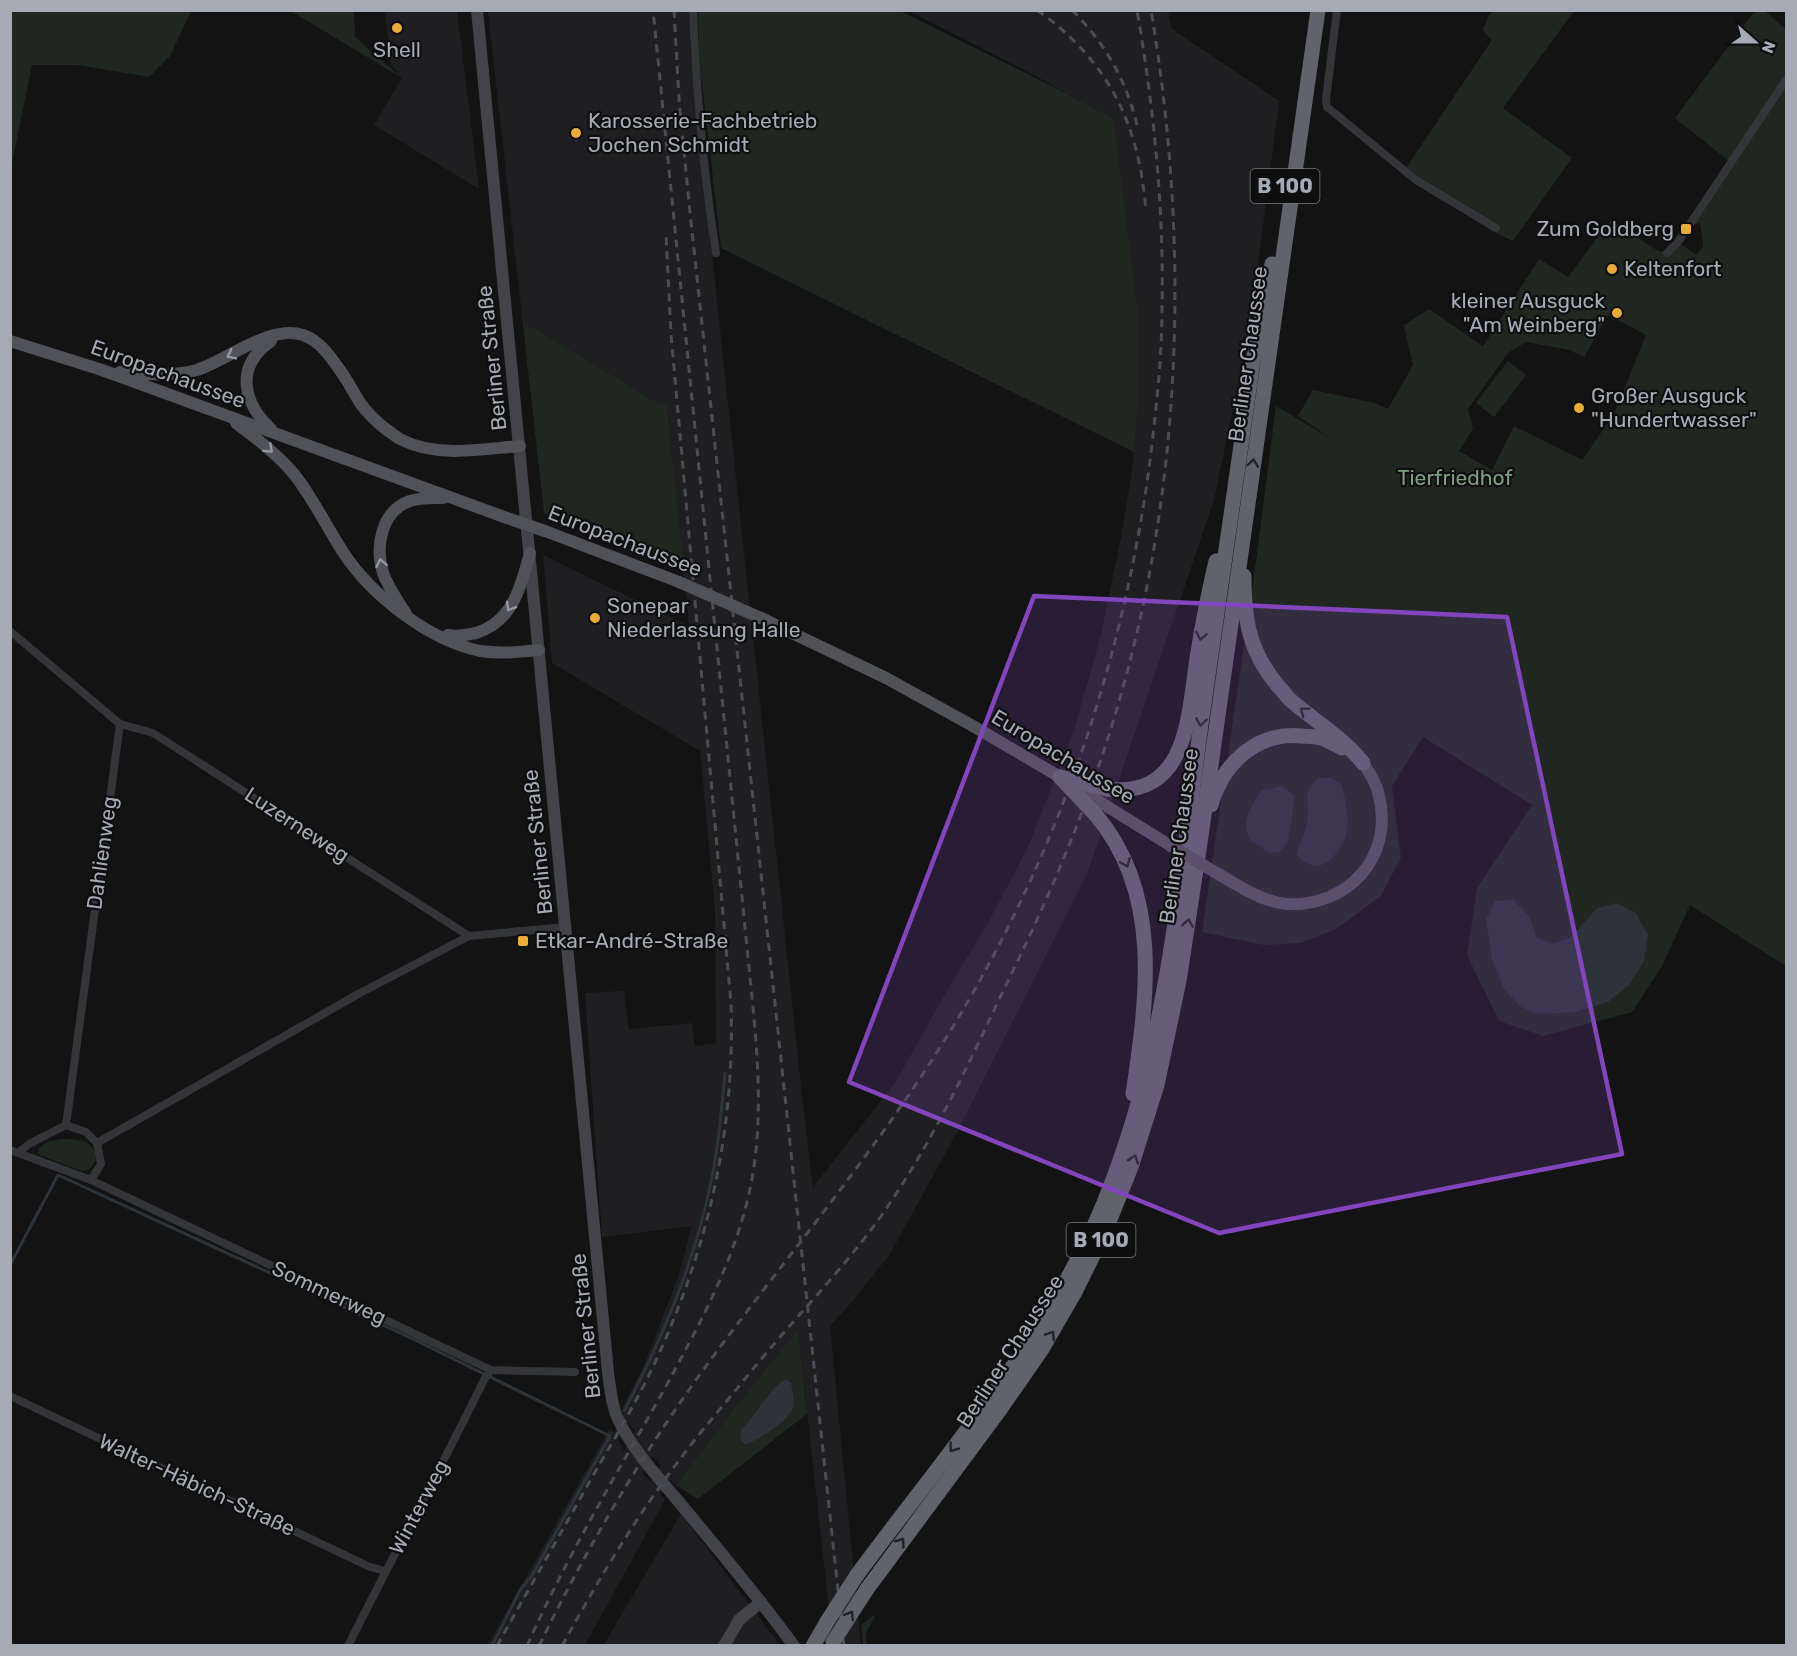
<svg xmlns="http://www.w3.org/2000/svg" width="1797" height="1656" font-family="Rubik,sans-serif">
  <style>
    .built { fill: #1f1f21; fill-rule: evenodd }
    .green { fill: #1f2720; fill-rule: evenodd }
    .water { fill: #2c3339 }
    .lines { fill: none; stroke-linecap: round; stroke-linejoin: round }
    .stream { stroke: #2c3339; stroke-width: 3 }
    .street { stroke: #343539; stroke-width: 8 }
    .secondary { stroke: #424449; stroke-width: 12 }
    .primary { stroke: #505258; stroke-width: 12 }
    .highway { stroke: #60636a; stroke-width: 15 }
    .rail { stroke: #4b4d52; stroke-width: 3; stroke-dasharray: 8 6; stroke-linecap: butt }
    .primary-bridge { stroke: #505258; stroke-width: 12 }
    .highway-bridge { stroke: #60636a; stroke-width: 15 }
    .oneway { stroke: #9498a2 }
    .oneway2 { stroke: #222326 }
    .marked { fill: #8345bd; fill-opacity: 0.2; stroke: #8345bd; stroke-width: 4.5; stroke-linejoin: round }
    .poi-dot { fill: #e9ad36; stroke: #0e0e0f; stroke-width: 2 }
    .labels { text-anchor: middle; stroke-width: 4.5; stroke-linejoin: round; paint-order: stroke }
    .shield { fill: #0e0e0f; stroke: #787b82; stroke-width: 1.5 }
    .shield-label { font-size: 20px; font-weight: bold; fill: #a5aab4 }
    .poi-label { font-size: 21px; fill: #a5aab4; stroke: #0e0e0f; text-anchor: start }
    .street-label { font-size: 21px; fill: #a5aab4; stroke: #0e0e0f }
    .park-label { font-size: 21px; fill: #7d9f7f; stroke: #0e0e0f }
  </style>
  <rect width="100%" height="100%" fill="#131314"/>
  <g class="built">
    <path d="M385,11H457L479,189L374,125L402,78L391,65Z"/>
    <path d="M488,11H689L690,48L803,1104L813,1187L895,1083L949,987L988,923L1028,847L1074,730L1101,635L1121,538L1131,477L1134,452L1138,401V310L1114,120L1030,73L909,11H1168L1172,29L1279,101L1249,333L1214,500L1087,874L956,1134L890,1254L851,1303L830,1326L861,1645H833L798,1331L739,1402L676,1485L670,1479L660,1494L665,1500L585,1645L487,1646L610,1428L614,1433L624,1414L622,1408L643,1368L678,1277L692,1226L602,1237L585,993L624,991L629,1029L692,1023L695,1046L716,1043L715,910L700,751L552,663L543,555L689,626L667,405L653,400L534,328L523,325ZM628,1422L635,1431L624,1451L618,1440ZM653,1456L661,1466L650,1482L642,1473Z"/>
    <path d="M681,1514L780,1645L603,1646Z"/>
  </g>
  <g class="green">
    <path d="M11,10H191V11L170,56L149,77L77,65H32L11,168Z"/>
    <path d="M291,11H354L355,37L402,78Z"/>
    <path d="M698,11H900L1056,88L1114,119L1138,310V401L1134,452L721,248L699,57Z"/>
    <path d="M1493,11H1574L1503,108L1572,158L1513,241L1492,231L1406,168L1492,40L1483,30L1488,17Z"/>
    <path d="M1755,11H1765L1786,30V78L1729,161L1675,118Z"/>
    <path d="M1786,82V966L1690,905L1662,966L1632,1012L1543,1036L1499,1021L1467,955L1477,888L1532,805L1423,737L1392,786L1401,858L1380,897L1336,929L1301,943L1264,945L1202,932L1252,591L1276,406L1330,438L1298,416L1313,390L1375,403L1388,409L1413,365L1404,325L1429,309L1483,346L1539,259L1568,277L1610,221L1657,250L1667,253L1678,242L1697,255L1703,246L1700,223L1689,225ZM1608,315L1646,335L1614,414L1582,460L1514,426L1492,470L1459,451L1473,429L1468,409L1508,353L1526,342L1569,350L1584,357Z"/>
    <path d="M523,325L534,328L653,400L667,405L683,562L544,513Z"/>
    <path d="M1508,361L1526,375L1494,417L1476,403Z"/>
    <path d="M62,1139C70,1139 80,1139 87,1143C101,1151 97,1171 81,1171L40,1155L38,1153L39,1148C46,1142 53,1140 62,1139Z"/>
    <path d="M798,1330L807,1414L698,1499L676,1485L739,1402Z"/>
    <path d="M876,1614L866,1633L867,1645H863L861,1625Z"/>
  </g>
  <g class="water">
    <path d="M1319,778H1331L1341,784C1346,799 1349,815 1347,831C1345,844 1331,865 1317,866C1308,866 1302,860 1296,854C1300,844 1305,833 1307,822C1312,803 1299,793 1319,778Z"/>
    <path d="M1282,786L1295,796L1288,843L1279,852L1269,853C1264,849 1258,846 1253,842C1237,827 1252,804 1262,790Z"/>
    <path d="M1513,900L1529,916L1537,938L1552,944L1571,937L1597,908L1617,903L1636,913L1648,935L1644,961L1629,985L1608,1002L1575,1012L1538,1014L1521,1007L1504,989L1492,959L1486,920L1495,901Z"/>
    <path d="M786,1379L791,1383C792,1391 795,1400 793,1407C790,1421 757,1440 745,1445L740,1439L741,1431L776,1386Z"/>
  </g>
  <g class="lines">
    <g class="stream">
      <path d="M10,1265L58,1175L415,1340L608,1435"/>
      <path d="M624,1411C663,1338 696,1259 712,1177C719,1143 722,1108 725,1073"/>
      <path d="M492,1646L520,1590L531,1577L610,1436"/>
    </g>
    <g class="street">
      <path d="M693,10C696,92 704,173 716,253"/>
      <path d="M1337,10L1326,99L1327,107L1416,180L1496,228"/>
      <path d="M1667,253L1678,242L1786,80"/>
      <path d="M10,631L120,724L66,1125"/>
      <path d="M120,724L153,733L469,936"/>
      <path d="M97,1143L360,993L469,936L566,927"/>
      <path d="M10,1150L91,1180L101,1164L97,1143L86,1132L66,1125L29,1144L19,1152"/>
      <path d="M91,1180L491,1370L575,1372"/>
      <path d="M10,1396L370,1567L385,1571"/>
      <path d="M348,1646C393,1556 441,1468 485,1378L491,1370"/>
    </g>
    <g class="secondary">
      <path d="M477,10L608,1372C610,1386 611,1403 617,1417C631,1448 657,1476 679,1502C718,1549 758,1596 794,1646"/>
      <path d="M724,1646L739,1620L761,1602"/>
    </g>
    <g class="primary">
      <path d="M10,341L102,370L507,518"/>
      <path d="M120,372C145,374 172,377 197,370C228,360 270,324 303,335C321,341 332,359 342,373C349,383 354,394 361,404C368,414 378,423 387,430C392,433 397,438 402,440C438,458 482,449 520,446"/>
      <path d="M236,423C257,439 277,454 294,474C313,498 326,526 343,552C371,595 428,640 480,651C500,654 519,652 539,650"/>
      <path d="M271,429C242,402 235,366 271,341"/>
      <path d="M545,531L679,582"/>
      <path d="M406,614C398,601 388,587 383,573C375,547 381,511 410,501C420,497 432,498 443,498"/>
      <path d="M761,618L886,678L973,726L1060,777"/>
      <path d="M448,635C459,637 465,635 476,633C513,622 521,586 530,553"/>
      <path d="M1100,802L1171,846"/>
      <path d="M1220,875C1240,887 1263,902 1287,904C1348,907 1394,857 1379,796C1377,784 1370,774 1363,763"/>
    </g>
    <g class="highway">
      <path d="M1244,576C1244,620 1249,652 1279,687C1284,692 1288,699 1294,703C1318,723 1344,739 1363,763"/>
      <path d="M1107,789C1191,799 1188,710 1198,652C1203,621 1209,591 1216,561"/>
      <path d="M1211,805C1223,763 1257,731 1303,736C1308,737 1315,736 1321,738C1328,740 1336,745 1342,748"/>
      <path d="M1095,814C1163,893 1147,999 1133,1094"/>
      <path d="M857,1575C940,1462 1035,1355 1094,1226C1166,1066 1178,896 1201,724C1211,650 1223,575 1233,501C1240,455 1246,408 1253,361C1259,329 1266,297 1272,264"/>
      <path d="M867,1589L999,1411L1042,1349L1075,1292L1107,1227L1131,1167L1157,1085L1179,981L1200,843L1318,10"/>
      <path d="M813,1646L828,1620"/>
    </g>
    <g class="rail">
      <path d="M674,10L679,99L689,203L844,1646"/>
      <path d="M1037,10C1110,62 1139,125 1146,211"/>
      <path d="M1072,10C1106,44 1128,83 1138,130"/>
      <path d="M497,1646C528,1590 560,1535 591,1479C616,1436 642,1393 662,1347C711,1236 735,1124 731,1003L671,334L666,234"/>
      <path d="M527,1646C565,1560 614,1478 660,1397C695,1333 731,1269 748,1198C763,1135 759,1071 753,1007L653,10"/>
      <path d="M539,1646C585,1551 639,1459 701,1373C770,1278 846,1188 912,1090C1041,902 1120,687 1150,461C1156,410 1162,359 1162,308C1164,208 1154,109 1137,10"/>
      <path d="M562,1646C604,1569 650,1494 706,1426C733,1394 759,1361 787,1329C823,1288 860,1248 890,1203C936,1135 970,1061 1005,987C1041,914 1074,839 1100,762C1182,522 1193,260 1151,10"/>
    </g>
    <g class="primary-bridge">
      <path d="M507,518L545,531"/>
      <path d="M679,582L761,618"/>
      <path d="M1074,786L1100,802"/>
      <path d="M1171,846L1220,875"/>
    </g>
    <g class="highway-bridge">
      <path d="M1060,777L1095,814"/>
      <path d="M1060,777L1107,789"/>
      <path d="M828,1620L857,1575"/>
      <path d="M833,1642L867,1589"/>
    </g>
  </g>
  <defs><path id="oneway-chevron" d="M-2-3.5L2.5 0L-2 3.5" fill="none" stroke-width="1.6" stroke-linecap="round" stroke-linejoin="round" transform="scale(1.5)"/></defs>
  <g class="oneway">
    <use href="#oneway-chevron" transform="translate(231 355) rotate(154)"/>
    <use href="#oneway-chevron" transform="translate(269 449) rotate(42)"/>
    <use href="#oneway-chevron" transform="translate(381 563) rotate(-101)"/>
    <use href="#oneway-chevron" transform="translate(510 607) rotate(122)"/>
  </g>
  <g class="oneway2">
    <use href="#oneway-chevron" transform="translate(1253 463) rotate(-82)"/>
    <use href="#oneway-chevron" transform="translate(1201 636) rotate(101)"/>
    <use href="#oneway-chevron" transform="translate(1304 711) rotate(-143)"/>
    <use href="#oneway-chevron" transform="translate(1201 722) rotate(98)"/>
    <use href="#oneway-chevron" transform="translate(1126 863) rotate(67)"/>
    <use href="#oneway-chevron" transform="translate(1188 923) rotate(-81)"/>
    <use href="#oneway-chevron" transform="translate(1134 1159) rotate(-71)"/>
    <use href="#oneway-chevron" transform="translate(1051 1335) rotate(-57)"/>
    <use href="#oneway-chevron" transform="translate(953 1448) rotate(127)"/>
    <use href="#oneway-chevron" transform="translate(901 1542) rotate(-53)"/>
    <use href="#oneway-chevron" transform="translate(850 1615) rotate(-58)"/>
  </g>
  <path class="marked" d="M1034,596L1507,617L1622,1154L1219,1233L849,1082Z"/>
  <g class="poi-dot">
    <circle cx="397" cy="28" r="6"/>
    <circle cx="576" cy="133" r="6"/>
    <rect x="1680" y="223" width="12" height="12" rx="3"/>
    <circle cx="1612" cy="269" r="6"/>
    <circle cx="1617" cy="313" r="6"/>
    <circle cx="1579" cy="408" r="6"/>
    <circle cx="595" cy="618" r="6"/>
    <rect x="517" y="935" width="12" height="12" rx="3"/>
  </g>
  <g class="labels">
    <g class="shield">
      <rect x="1250.5" y="169" width="69" height="34" rx="4.5"/>
      <rect x="1066.5" y="1223" width="69" height="34" rx="4.5"/>
    </g>
    <g class="shield-label">
      <text x="1285" y="193">B 100</text>
      <text x="1101" y="1247">B 100</text>
    </g>
    <g class="poi-label">
      <text x="397" y="57" text-anchor="middle">Shell</text>
      <text x="588" y="128">Karosserie-Fachbetrieb<tspan x="588" dy="24">Jochen Schmidt</tspan></text>
      <text x="1674" y="236" text-anchor="end">Zum Goldberg</text>
      <text x="1624" y="276">Keltenfort</text>
      <text x="1605" y="308" text-anchor="end">kleiner Ausguck<tspan x="1605" dy="24">"Am Weinberg"</tspan></text>
      <text x="1591" y="403">Großer Ausguck<tspan x="1591" dy="24">"Hundertwasser"</tspan></text>
      <text x="607" y="613">Sonepar<tspan x="607" dy="24">Niederlassung Halle</tspan></text>
      <text x="535" y="948">Etkar-André-Straße</text>
    </g>
    <g class="street-label">
      <text transform="translate(1248 354) rotate(-82)" y="7">Berliner Chaussee</text>
      <text transform="translate(492 358) rotate(-96)" y="7">Berliner Straße</text>
      <text transform="translate(168 374) rotate(20)" y="7">Europachaussee</text>
      <text transform="translate(625 541) rotate(21)" y="7">Europachaussee</text>
      <text transform="translate(1063 757) rotate(31)" y="7">Europachaussee</text>
      <text transform="translate(297 825) rotate(33)" y="7">Luzerneweg</text>
      <text transform="translate(1179 836) rotate(-82)" y="7">Berliner Chaussee</text>
      <text transform="translate(538 842) rotate(-96)" y="7">Berliner Straße</text>
      <text transform="translate(102 853) rotate(-82)" y="7">Dahlienweg</text>
      <text transform="translate(329 1293) rotate(25)" y="7">Sommerweg</text>
      <text transform="translate(586 1326) rotate(-96)" y="7">Berliner Straße</text>
      <text transform="translate(1010 1351) rotate(-57)" y="7">Berliner Chaussee</text>
      <text transform="translate(197 1485) rotate(25)" y="7">Walter-Häbich-Straße</text>
      <text transform="translate(419 1507) rotate(-62)" y="7">Winterweg</text>
    </g>
    <g class="park-label">
      <text x="1455" y="485">Tierfriedhof</text>
    </g>
  </g>
  <rect width="1797" height="1656" fill="none" stroke="#a5aab4" stroke-width="24"/>
  <g transform="translate(1755 42) rotate(111)" stroke="#0e0e0f" stroke-width="4.5" paint-order="stroke">
  <path d="M0-4.5L10 22L0 15L-10 22Z" fill="#a5aab4"/>
  <text y="-9" font-size="16" font-weight="bold" text-anchor="middle" fill="#a5aab4">N</text>
  </g>
</svg>
